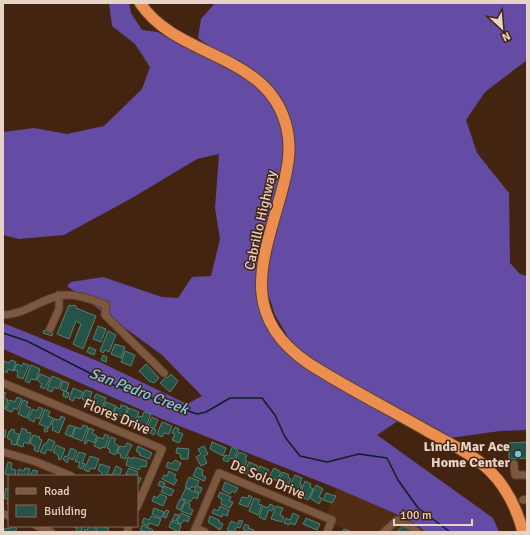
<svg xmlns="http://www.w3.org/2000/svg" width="530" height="535" font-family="Signika,sans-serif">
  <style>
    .built { fill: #512c12 }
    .forest { fill: #644ca5 }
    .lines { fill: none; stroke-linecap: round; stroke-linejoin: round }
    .stream { stroke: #0e1f27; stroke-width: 1.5 }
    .building { fill: #265347; stroke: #538273 }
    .minor-casing { stroke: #5d402d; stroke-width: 9 }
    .highway-casing { stroke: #5d402d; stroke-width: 13 }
    .minor { stroke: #7d5840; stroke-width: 7 }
    .highway { stroke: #eb8e50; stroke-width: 11 }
    .poi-dot { fill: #6ac3f1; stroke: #432410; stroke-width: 1.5 }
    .labels { text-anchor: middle; stroke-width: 3; stroke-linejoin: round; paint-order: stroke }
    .street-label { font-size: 14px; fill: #e8d3c7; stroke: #432410 }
    .poi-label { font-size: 14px; font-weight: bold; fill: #e8d3c7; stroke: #432410; text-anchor: end }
    .water-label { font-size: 15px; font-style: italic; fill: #7acbf6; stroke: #432410 }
  </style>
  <rect width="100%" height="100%" fill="#432410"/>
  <path class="built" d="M336,488L403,517L421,528L425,532H352L333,524L327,514Z"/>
  <g class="forest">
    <path d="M109,3H129L131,13L142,30L158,32L166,37L203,53L243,74L274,101L286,151L274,202L264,316L335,384L398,421L377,435L493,518L499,532H425L421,528L403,517L336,488L162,419L3,349V323L100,362L187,404L202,396L162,355L67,286L71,282L103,277L162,297L178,298L192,277L211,276L220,239L215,208L219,154L197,159L132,198L64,235L19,239L3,235V132L34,128L67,134L104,126L142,89L150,67L135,44L112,26Z"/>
    <path d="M215,3H527V60L485,92L466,120L477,153L509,193L510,263L520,274L527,276V430L500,431L450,438L424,423L342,379L294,347L275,315L266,287L274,236L295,155L281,97L198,38L201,19Z"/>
  </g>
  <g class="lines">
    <path class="stream" d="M3,333L27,341L113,385L197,414L206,412L230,398H262L275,415L285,437L300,456L327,462L359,454L387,458L398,480L418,508L450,532"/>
  </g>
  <g class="building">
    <path d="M69,305L72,306L73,305L76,306V308L96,316L83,349L73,344L81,324L76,321L69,339L57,334Z"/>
    <path d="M98,326L106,329L101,342L93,339Z"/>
    <path d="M44,330L53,333L52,336L43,333Z"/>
    <path d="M108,331L116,335L109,352L105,350L103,353L100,351Z"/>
    <path d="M115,344L125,347L121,358L111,354Z"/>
    <path d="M89,347L96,350L94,355L87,352Z"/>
    <path d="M125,351L135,355L131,366L121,362Z"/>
    <path d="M103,355L107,357L106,362L101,360Z"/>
    <path d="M11,360L16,362L13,371L8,369L7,373L3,371L4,361L9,363Z"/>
    <path d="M23,363L29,365L23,379L17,377L18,371L14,370L17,364L22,366Z"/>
    <path d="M146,364L159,378L154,383L149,381L139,371Z"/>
    <path d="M31,365L40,369L36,380L31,379L29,383L25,381Z"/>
    <path d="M40,374L50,378L45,389L40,387L42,384L37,380Z"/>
    <path d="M171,374L178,381L170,392L160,383L166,377L167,378Z"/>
    <path d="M52,376L62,380L58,389L54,387L52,392L47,390Z"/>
    <path d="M63,381L69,383L66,392L60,389Z"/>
    <path d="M73,388L83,392L80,399L75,397L73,401L69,399Z"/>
    <path d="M85,390L92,392L89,401L91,402L89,407L84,405L86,401L82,399Z"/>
    <path d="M64,391L69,393L67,398L63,396Z"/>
    <path d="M3,392L6,393L4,397L8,400L5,409L3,408Z"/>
    <path d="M96,394L106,398L102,408L97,407L95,410L90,408Z"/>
    <path d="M17,397L22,399L17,410L14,408L12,412L6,410L10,400L15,402Z"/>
    <path d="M23,400L28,402L26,406L31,408L27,418L18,414Z"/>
    <path d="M106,402L116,406L111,417L106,415L108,411L103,409Z"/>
    <path d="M121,405L128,407L124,417L119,415L117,420L112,417L116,407L120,409Z"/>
    <path d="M39,407L43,409L39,419L36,417L34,422L28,419L33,409L37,411Z"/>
    <path d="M129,408L139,412L133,426L128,424L130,421L125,418Z"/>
    <path d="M45,409L50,412L48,416L53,418L49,428L39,424Z"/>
    <path d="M144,412L151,414L146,426L141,425L139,429L135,427L139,416L142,417Z"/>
    <path d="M61,416L65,418L59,433L52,430L53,426L52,425L54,419L60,420Z"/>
    <path d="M152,417L158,420L154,429L148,426Z"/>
    <path d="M162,422L172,426L169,434L164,433L162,437L157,434Z"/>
    <path d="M69,425L75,427L71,437L65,434Z"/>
    <path d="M83,425L88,427L82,441L72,437L76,427L81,429Z"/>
    <path d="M175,427L179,429L178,432L183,434L179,443L172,440L175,434L172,433Z"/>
    <circle cx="46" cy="430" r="2"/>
    <path d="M22,428L27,430L26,432L31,433L29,444L24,442L23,447L17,445Z"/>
    <path d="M89,428L94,430L92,433L97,436L94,443L88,440L86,444L84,443Z"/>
    <path d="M153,428L156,430L154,435L150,433Z"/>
    <path d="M11,429L15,430L14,433L19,434L16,445L11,444L12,441L7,438L9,431L11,432Z"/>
    <path d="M3,430H6L5,437H3Z"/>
    <path d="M105,434L109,436L105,448L102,447L101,449L94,446L98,437L103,439Z"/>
    <path d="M33,435L40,437L39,439L42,440L38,452L34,450L35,447L30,443Z"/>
    <path d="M111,437L116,439L114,443L119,446L115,455L109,452L110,449L107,448Z"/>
    <path d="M49,439L55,442L51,451L47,449L45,454L40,452L44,444H46Z"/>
    <path d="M212,442L226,448L223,456L210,449Z"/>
    <path d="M527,442V458L509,459V443Z"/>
    <path d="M127,443L132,445L125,459L120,457L121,454L117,453L120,446L125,447Z"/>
    <path d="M56,445L65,449L61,459L59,460L58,455L53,452Z"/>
    <path d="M138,446L152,453L149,459L139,455L140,453L136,451Z"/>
    <path d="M204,446L208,454L204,456L207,463L201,466L196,457L201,454L198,449Z"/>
    <path d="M232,447L238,450L234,459L230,458L228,462L223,460L225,455L229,456Z"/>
    <path d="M71,448L77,451L73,460L69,458L67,463L63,459L65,456L67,457Z"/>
    <path d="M177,448L189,449L188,459H181L180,454L176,453Z"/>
    <path d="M79,452L86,454L82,463L85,464L82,469L78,467L80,463L75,461Z"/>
    <path d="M239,452L247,455L245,460L247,461L242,472L238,470L240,465L234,463Z"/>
    <path d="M90,456L99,459L95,469L90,468L89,472L84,470Z"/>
    <path d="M128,457L132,459L133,457L147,461L146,467L141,466L139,470L126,465Z"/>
    <path d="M175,460L181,463L177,471L166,467L168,462L172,464Z"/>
    <path d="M8,462L12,463L11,469L16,470L15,476L5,474Z"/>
    <path d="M249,462L258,466L255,472L250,471L248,475L244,473Z"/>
    <path d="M100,464L110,467L106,476H100L102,473L98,470Z"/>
    <path d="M116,466L122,469L119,476H108L109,474L112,475Z"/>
    <path d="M260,466L269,470L264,480L260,479L262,476L257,472Z"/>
    <path d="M197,467L203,470L202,475L206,477L204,481L193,476Z"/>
    <path d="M25,468L30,469L28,476H17L19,469L24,471Z"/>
    <path d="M129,468L138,472L136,476H132L126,474Z"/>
    <path d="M274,468L281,472L277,481L273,479L271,484L266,482Z"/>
    <path d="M33,470L38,471L36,475L37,476H30Z"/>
    <path d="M169,471L176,475L174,478L177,480L174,485L162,479L164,475L167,476Z"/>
    <path d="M283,472L289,475L288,477L291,479L286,490L281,488L282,485L278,482Z"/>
    <path d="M295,475L302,478L300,484L302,485L299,491L294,490L293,493L288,491Z"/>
    <path d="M137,477L141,478L139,483L137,482Z"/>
    <path d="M189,477L199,481L197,486L202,488L200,493L194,490L196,487H191L190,489L185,487Z"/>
    <path d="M160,481L165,483L163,488L158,485Z"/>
    <path d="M305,481L311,484L310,487L313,489L308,500L304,498L305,495L301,491Z"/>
    <path d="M225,482L238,488L235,493L232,491L230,494L222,490Z"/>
    <path d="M316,485L323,489L319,497L322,498L319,504L310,498Z"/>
    <path d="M164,486L174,490L171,496L161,492Z"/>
    <path d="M6,488L9,489V505L7,504L9,500L4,498Z"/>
    <path d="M186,488L199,494L197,499L194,497L190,502L181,498Z"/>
    <path d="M220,492L231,497L229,501L233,502L230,508L221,504L222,499L218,497Z"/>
    <path d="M326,493L336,496L332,503L323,500Z"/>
    <path d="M160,494L167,497L163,506L152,501L154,496L157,498Z"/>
    <path d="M249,495L252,497L248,507L239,504L242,497L248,498Z"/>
    <path d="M254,498L260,500L258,504L262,505L258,515L249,511Z"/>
    <path d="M180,499L185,501L180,510L176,508Z"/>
    <path d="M185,502L190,504L189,508L193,510L191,515L181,511Z"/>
    <path d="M270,504L274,506L272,511L269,510L265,520L259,517L263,506L268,508Z"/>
    <path d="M220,506L229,510L227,516L223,514L222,517L212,513L214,509L218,511Z"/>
    <path d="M276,506L283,508L280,515L284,517L282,522L271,519Z"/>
    <path d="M154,508L164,512L161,518L152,514Z"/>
    <path d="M166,510L169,511L166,518L163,517Z"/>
    <path d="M181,513L190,517L188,522L184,520L181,524L177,522Z"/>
    <path d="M293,513L299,516L295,525L290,523L289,525L284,523L286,518L290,520Z"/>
    <path d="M175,514L179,515L176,521L172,520Z"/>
    <path d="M151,516L161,519L158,526L149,523L148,526L142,523L144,518L149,520Z"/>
    <path d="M210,516L219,520V522L223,524L220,530L208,522Z"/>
    <path d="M306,518L320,524L317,530L303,524Z"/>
    <path d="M239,520L243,521L240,528L237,527L234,532L227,530L231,521L238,524Z"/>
    <path d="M171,521L181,525L179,531L182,532H177V531L169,527Z"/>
    <path d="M245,524L249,526L248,528L254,530L253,532H246V531L243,529Z"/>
    <path d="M142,525L153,530L152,532H143V531L140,530Z"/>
    <path d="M12,526L17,528L15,532H4L5,528L10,529Z"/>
    <path d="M72,526H83L81,532L76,531L77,528Z"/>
    <path d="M89,526H96L94,532H83L85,529L87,530Z"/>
    <path d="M98,526H103L109,529L107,532H96Z"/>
    <path d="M403,526L411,532H396Z"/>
    <path d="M344,529L350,531V532H341Z"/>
  </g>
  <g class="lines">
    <g class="minor-casing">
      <g id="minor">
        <path d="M3,315C25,314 38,301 58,296C73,292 92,299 106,305L105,315L164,373"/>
        <path d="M50,329L59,309V295"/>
        <path d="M3,383L162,449L137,507"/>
        <path d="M3,452L34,461L71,476"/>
        <path d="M514,464L515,475H527"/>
        <path d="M523,500L527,499"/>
        <path d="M3,514L9,516"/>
        <path d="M37,526L51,532"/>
        <path d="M196,528L205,532"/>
        <path d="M127,532L129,526"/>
        <path d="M194,532L219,473L332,520L327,532"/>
        <path d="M384,532L397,520L410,526L417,532"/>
      </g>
    </g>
    <g class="highway-casing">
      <path id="highway" d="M140,3C178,60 270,52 287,129C292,151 287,172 281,194C262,262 239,315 308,363C347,388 389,409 429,432C450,444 473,454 490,471C507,488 517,509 523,532"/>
    </g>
    <use href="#minor" class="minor"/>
    <use href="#highway" class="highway"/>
  </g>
  <circle class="poi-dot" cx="518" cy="454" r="4"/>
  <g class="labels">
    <g class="street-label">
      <text transform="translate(260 220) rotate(-77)" y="5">Cabrillo Highway</text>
      <text transform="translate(117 416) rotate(23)" y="5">Flores Drive</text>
      <text transform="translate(268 479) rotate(23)" y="5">De Solo Drive</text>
    </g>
    <g class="poi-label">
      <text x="510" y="451">Linda Mar Ace<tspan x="510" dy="16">Home Center</tspan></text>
    </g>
    <g class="water-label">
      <text transform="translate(139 391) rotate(21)" y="5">San Pedro Creek</text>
    </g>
  </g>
  <rect width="530" height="535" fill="none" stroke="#e8d3c7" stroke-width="8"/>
  <rect x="8" y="475" width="130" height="52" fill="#432410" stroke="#856a59"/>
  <rect x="16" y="488" width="20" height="6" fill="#7d5840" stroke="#856a59"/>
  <text x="44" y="495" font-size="12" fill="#e8d3c7">Road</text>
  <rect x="16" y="505" width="20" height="12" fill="#265347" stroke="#856a59"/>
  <text x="44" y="515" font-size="12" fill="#e8d3c7">Building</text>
  <g transform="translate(502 28) rotate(154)" stroke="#432410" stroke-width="3" paint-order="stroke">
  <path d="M0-3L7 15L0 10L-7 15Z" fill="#e8d3c7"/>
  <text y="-6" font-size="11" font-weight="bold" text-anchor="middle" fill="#e8d3c7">N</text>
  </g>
  <path d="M394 519v6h78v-6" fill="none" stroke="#e8d3c7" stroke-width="2"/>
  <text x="400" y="519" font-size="12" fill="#e8d3c7" stroke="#432410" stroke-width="3" paint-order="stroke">100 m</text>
</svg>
